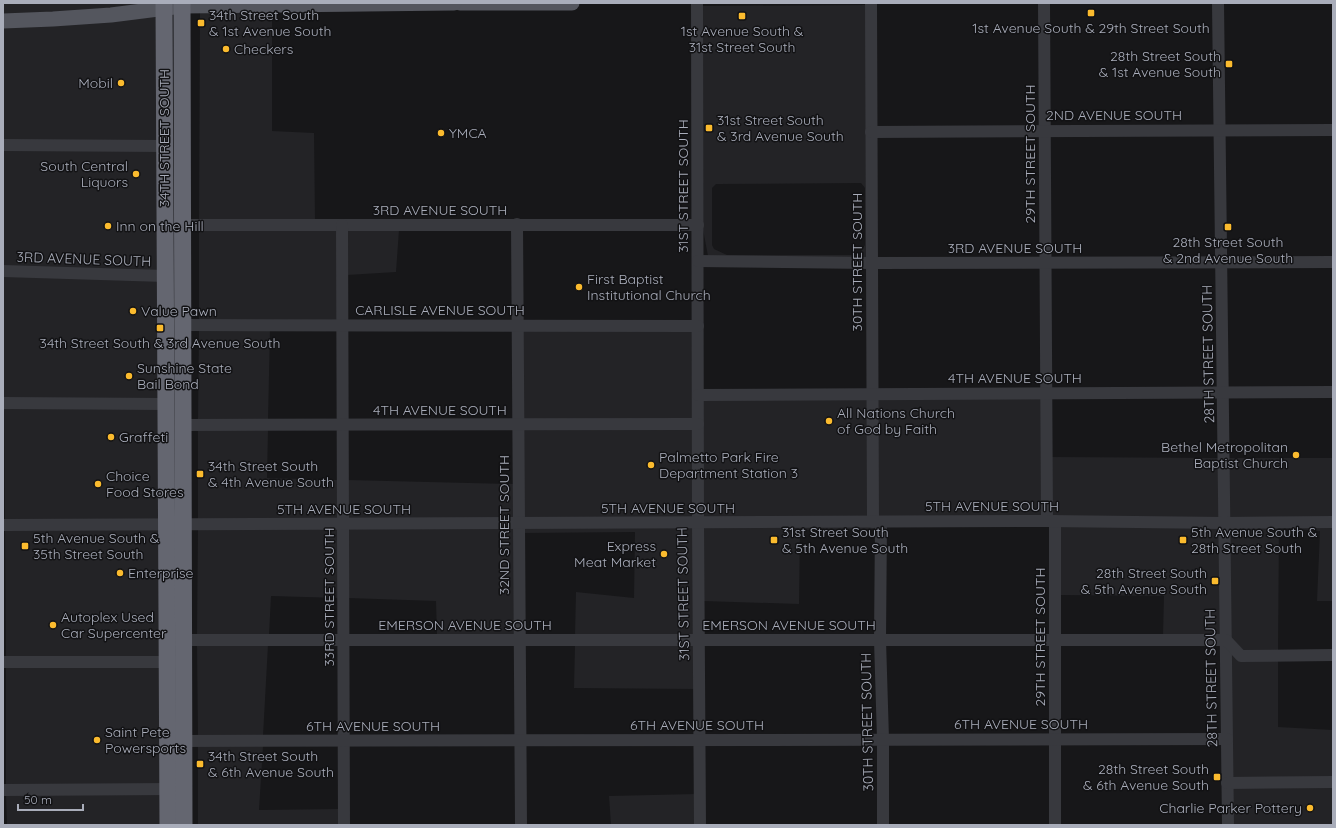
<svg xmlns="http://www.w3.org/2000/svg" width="1336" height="828" font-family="Quicksand,sans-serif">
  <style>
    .built { fill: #232326; fill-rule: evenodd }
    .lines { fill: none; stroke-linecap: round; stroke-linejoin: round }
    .minor { stroke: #38393e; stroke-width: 12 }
    .major { stroke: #54565e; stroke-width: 15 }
    .highway { stroke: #646670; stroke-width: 17 }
    .poi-dot { fill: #fbbb2e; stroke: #121214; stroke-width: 1.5 }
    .labels { text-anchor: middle; stroke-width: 3; stroke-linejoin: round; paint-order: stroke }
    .poi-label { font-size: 14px; fill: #a9adba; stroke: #121214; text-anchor: start }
    .street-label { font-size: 14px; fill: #a9adba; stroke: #121214 }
  </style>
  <rect width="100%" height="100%" fill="#171719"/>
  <g class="built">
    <path d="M3,3H159L111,10L3,16Z"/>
    <path d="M867,5V258L708,256L702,224V6ZM861,183L865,188V245L860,253L854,255H727L714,249L712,245V188L716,184Z"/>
    <path d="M523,8L272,13V131L314,133L315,220H199L200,11Z"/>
    <path d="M159,14L160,141L3,140V26Z"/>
    <path d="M3,150L160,151V271L3,266Z"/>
    <rect x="199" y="230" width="139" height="90"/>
    <path d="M347,230H399L396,272L347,275Z"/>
    <path d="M3,276L160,281L161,399L4,398Z"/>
    <path d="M199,330H270L268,420H198Z"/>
    <path d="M522,330L693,331V419L523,420Z"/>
    <path d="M1042,398L1043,516L877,517V399Z"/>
    <path d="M868,399V517H702V400Z"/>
    <path d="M4,408L161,409V519L5,520Z"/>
    <path d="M693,429V517L523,518V430Z"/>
    <path d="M198,430H268L267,478L339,480V519H198Z"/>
    <path d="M1051,457L1219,458V518L1052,516Z"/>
    <path d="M1228,458H1333V517L1228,518Z"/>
    <path d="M348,480L514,484V518L348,519Z"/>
    <path d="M1059,526L1220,528L1221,635H1163L1164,596L1059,595Z"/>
    <path d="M877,527V529L800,530L799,604L703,601L702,528Z"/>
    <path d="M1333,527V601H1317L1320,531L1285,528Z"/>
    <path d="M514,528L515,635H437L436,601L348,598V529Z"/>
    <path d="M523,528H693L694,635H575L576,592L634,598L635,532L523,533Z"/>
    <path d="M1229,528H1279L1278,650L1243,651L1230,638Z"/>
    <path d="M161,529L162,657H6L5,530Z"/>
    <path d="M198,529H339V598L271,596L269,635H197Z"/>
    <path d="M197,645H268L263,736H198Z"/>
    <path d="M575,645H694L695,689L574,688Z"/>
    <path d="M1230,652L1278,660V727L1333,730V777L1232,778Z"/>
    <path d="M6,667H162V784L6,785Z"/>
    <path d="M198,746H263L259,810L340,809V825H198Z"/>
    <path d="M1333,787V825H1232V788Z"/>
    <path d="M696,794V825H611L609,796Z"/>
    <path d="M6,795H162L161,825H7Z"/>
  </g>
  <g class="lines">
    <g class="minor">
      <path d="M697,3L698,522L700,825"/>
      <path d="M871,3L873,522"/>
      <path d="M1044,3L1047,521"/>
      <path d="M1218,3L1228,825"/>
      <path d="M871,132L1333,130"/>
      <path d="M3,145L164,146"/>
      <path d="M517,224L521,825"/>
      <path d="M183,225H698"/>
      <path d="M342,225L344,825"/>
      <path d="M698,261L871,263L1333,262"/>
      <path d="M3,271L165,276"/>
      <path d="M183,325L698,326"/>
      <path d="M698,395L1333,392"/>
      <path d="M3,403L165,404"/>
      <path d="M183,425L698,424"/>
      <path d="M1055,521V825"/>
      <path d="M881,522L880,640L883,739V825"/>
      <path d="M3,525L1047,521L1224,523L1333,522"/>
      <path d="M177,640H1226L1241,656L1333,655"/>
      <path d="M3,662H174"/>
      <path d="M176,741L1227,739"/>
      <path d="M1227,783L1333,782"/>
      <path d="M3,790L174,789"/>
    </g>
    <g class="major">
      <path d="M460,3H572"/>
      <path d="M3,21L53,19L111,15L182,6L454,3"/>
    </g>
    <g class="highway">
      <path d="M164,3L168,825"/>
      <path d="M182,3L184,825"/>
    </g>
  </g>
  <g class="poi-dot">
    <rect x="1087" y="9" width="8" height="8" rx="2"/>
    <rect x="738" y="12" width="8" height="8" rx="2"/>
    <rect x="197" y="19" width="8" height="8" rx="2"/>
    <circle cx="226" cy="49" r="4"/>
    <rect x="1225" y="60" width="8" height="8" rx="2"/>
    <circle cx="121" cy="83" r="4"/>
    <rect x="705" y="124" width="8" height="8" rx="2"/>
    <circle cx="441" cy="133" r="4"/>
    <circle cx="136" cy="174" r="4"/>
    <circle cx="108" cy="226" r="4"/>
    <rect x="1224" y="223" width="8" height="8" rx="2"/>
    <circle cx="579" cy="287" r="4"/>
    <circle cx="133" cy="311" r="4"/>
    <rect x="156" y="324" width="8" height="8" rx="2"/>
    <circle cx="129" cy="376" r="4"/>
    <circle cx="829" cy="421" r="4"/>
    <circle cx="111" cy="437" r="4"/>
    <circle cx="1296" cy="455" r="4"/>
    <circle cx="651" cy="465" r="4"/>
    <rect x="196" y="470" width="8" height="8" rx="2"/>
    <circle cx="98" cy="484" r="4"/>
    <rect x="770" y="536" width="8" height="8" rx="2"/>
    <rect x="1179" y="536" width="8" height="8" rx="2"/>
    <rect x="21" y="542" width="8" height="8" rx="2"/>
    <circle cx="664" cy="554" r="4"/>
    <circle cx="120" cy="573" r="4"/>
    <rect x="1211" y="577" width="8" height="8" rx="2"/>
    <circle cx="53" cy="625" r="4"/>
    <circle cx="97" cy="740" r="4"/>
    <rect x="196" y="760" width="8" height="8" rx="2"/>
    <rect x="1213" y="773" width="8" height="8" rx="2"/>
    <circle cx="1310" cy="808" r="4"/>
  </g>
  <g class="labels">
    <g class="poi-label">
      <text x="209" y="20">34th Street South<tspan x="209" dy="16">&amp; 1st Avenue South</tspan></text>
      <text x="1091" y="33" text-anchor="middle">1st Avenue South &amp; 29th Street South</text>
      <text x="742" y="36" text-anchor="middle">1st Avenue South &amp;<tspan x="742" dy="16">31st Street South</tspan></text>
      <text x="234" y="54">Checkers</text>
      <text x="1221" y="61" text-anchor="end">28th Street South<tspan x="1221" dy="16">&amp; 1st Avenue South</tspan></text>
      <text x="113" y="88" text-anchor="end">Mobil</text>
      <text x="717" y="125">31st Street South<tspan x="717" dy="16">&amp; 3rd Avenue South</tspan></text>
      <text x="449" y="138">YMCA</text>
      <text x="128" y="171" text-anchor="end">South Central<tspan x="128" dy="16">Liquors</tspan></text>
      <text x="116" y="231">Inn on the Hill</text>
      <text x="1228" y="247" text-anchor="middle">28th Street South<tspan x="1228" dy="16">&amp; 2nd Avenue South</tspan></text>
      <text x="587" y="284">First Baptist<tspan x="587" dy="16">Institutional Church</tspan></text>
      <text x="141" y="316">Value Pawn</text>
      <text x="160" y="348" text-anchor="middle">34th Street South &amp; 3rd Avenue South</text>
      <text x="137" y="373">Sunshine State<tspan x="137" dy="16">Bail Bond</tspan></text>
      <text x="837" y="418">All Nations Church<tspan x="837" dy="16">of God by Faith</tspan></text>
      <text x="119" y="442">Graffeti</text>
      <text x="1288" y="452" text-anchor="end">Bethel Metropolitan<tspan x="1288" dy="16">Baptist Church</tspan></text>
      <text x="659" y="462">Palmetto Park Fire<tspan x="659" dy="16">Department Station 3</tspan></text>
      <text x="208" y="471">34th Street South<tspan x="208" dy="16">&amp; 4th Avenue South</tspan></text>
      <text x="106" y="481">Choice<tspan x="106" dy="16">Food Stores</tspan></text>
      <text x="782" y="537">31st Street South<tspan x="782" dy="16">&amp; 5th Avenue South</tspan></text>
      <text x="1191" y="537">5th Avenue South &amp;<tspan x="1191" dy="16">28th Street South</tspan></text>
      <text x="33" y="543">5th Avenue South &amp;<tspan x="33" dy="16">35th Street South</tspan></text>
      <text x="656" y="551" text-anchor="end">Express<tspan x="656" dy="16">Meat Market</tspan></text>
      <text x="128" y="578">Enterprise</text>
      <text x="1207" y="578" text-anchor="end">28th Street South<tspan x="1207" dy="16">&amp; 5th Avenue South</tspan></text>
      <text x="61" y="622">Autoplex Used<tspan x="61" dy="16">Car Supercenter</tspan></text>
      <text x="105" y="737">Saint Pete<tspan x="105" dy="16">Powersports</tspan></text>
      <text x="208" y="761">34th Street South<tspan x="208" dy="16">&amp; 6th Avenue South</tspan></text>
      <text x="1209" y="774" text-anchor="end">28th Street South<tspan x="1209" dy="16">&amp; 6th Avenue South</tspan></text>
      <text x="1302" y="813" text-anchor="end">Charlie Parker Pottery</text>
    </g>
    <g class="street-label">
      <text x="1114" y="120">2ND AVENUE SOUTH</text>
      <text transform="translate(164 138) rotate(-90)" y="5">34TH STREET SOUTH</text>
      <text transform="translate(1030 154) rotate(-90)" y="5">29TH STREET SOUTH</text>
      <text transform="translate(683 186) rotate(-90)" y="5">31ST STREET SOUTH</text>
      <text x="440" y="215">3RD AVENUE SOUTH</text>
      <text x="1015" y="253">3RD AVENUE SOUTH</text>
      <text transform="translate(84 259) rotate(2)" y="5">3RD AVENUE SOUTH</text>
      <text transform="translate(857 262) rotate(-90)" y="5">30TH STREET SOUTH</text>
      <text x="440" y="315">CARLISLE AVENUE SOUTH</text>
      <text transform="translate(1208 354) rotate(-91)" y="5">28TH STREET SOUTH</text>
      <text x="1015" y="383">4TH AVENUE SOUTH</text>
      <text x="440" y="415">4TH AVENUE SOUTH</text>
      <text x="992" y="511">5TH AVENUE SOUTH</text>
      <text x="668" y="513">5TH AVENUE SOUTH</text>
      <text x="344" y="514">5TH AVENUE SOUTH</text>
      <text transform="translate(504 525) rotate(-90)" y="5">32ND STREET SOUTH</text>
      <text transform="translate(683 594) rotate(-91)" y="5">31ST STREET SOUTH</text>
      <text transform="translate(329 597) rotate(-90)" y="5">33RD STREET SOUTH</text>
      <text x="465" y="630">EMERSON AVENUE SOUTH</text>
      <text x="789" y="630">EMERSON AVENUE SOUTH</text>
      <text transform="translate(1040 637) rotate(-90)" y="5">29TH STREET SOUTH</text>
      <text transform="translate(1211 678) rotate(-91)" y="5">28TH STREET SOUTH</text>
      <text transform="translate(867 722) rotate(-91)" y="5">30TH STREET SOUTH</text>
      <text x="1021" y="729">6TH AVENUE SOUTH</text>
      <text x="697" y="730">6TH AVENUE SOUTH</text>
      <text x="373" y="731">6TH AVENUE SOUTH</text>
    </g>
  </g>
  <rect width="1336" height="828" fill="none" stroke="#a9adba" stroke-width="8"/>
  <path d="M18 804v6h65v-6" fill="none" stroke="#a9adba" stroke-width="2"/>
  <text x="24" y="804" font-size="12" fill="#a9adba" stroke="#121214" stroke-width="3" paint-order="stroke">50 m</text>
</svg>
